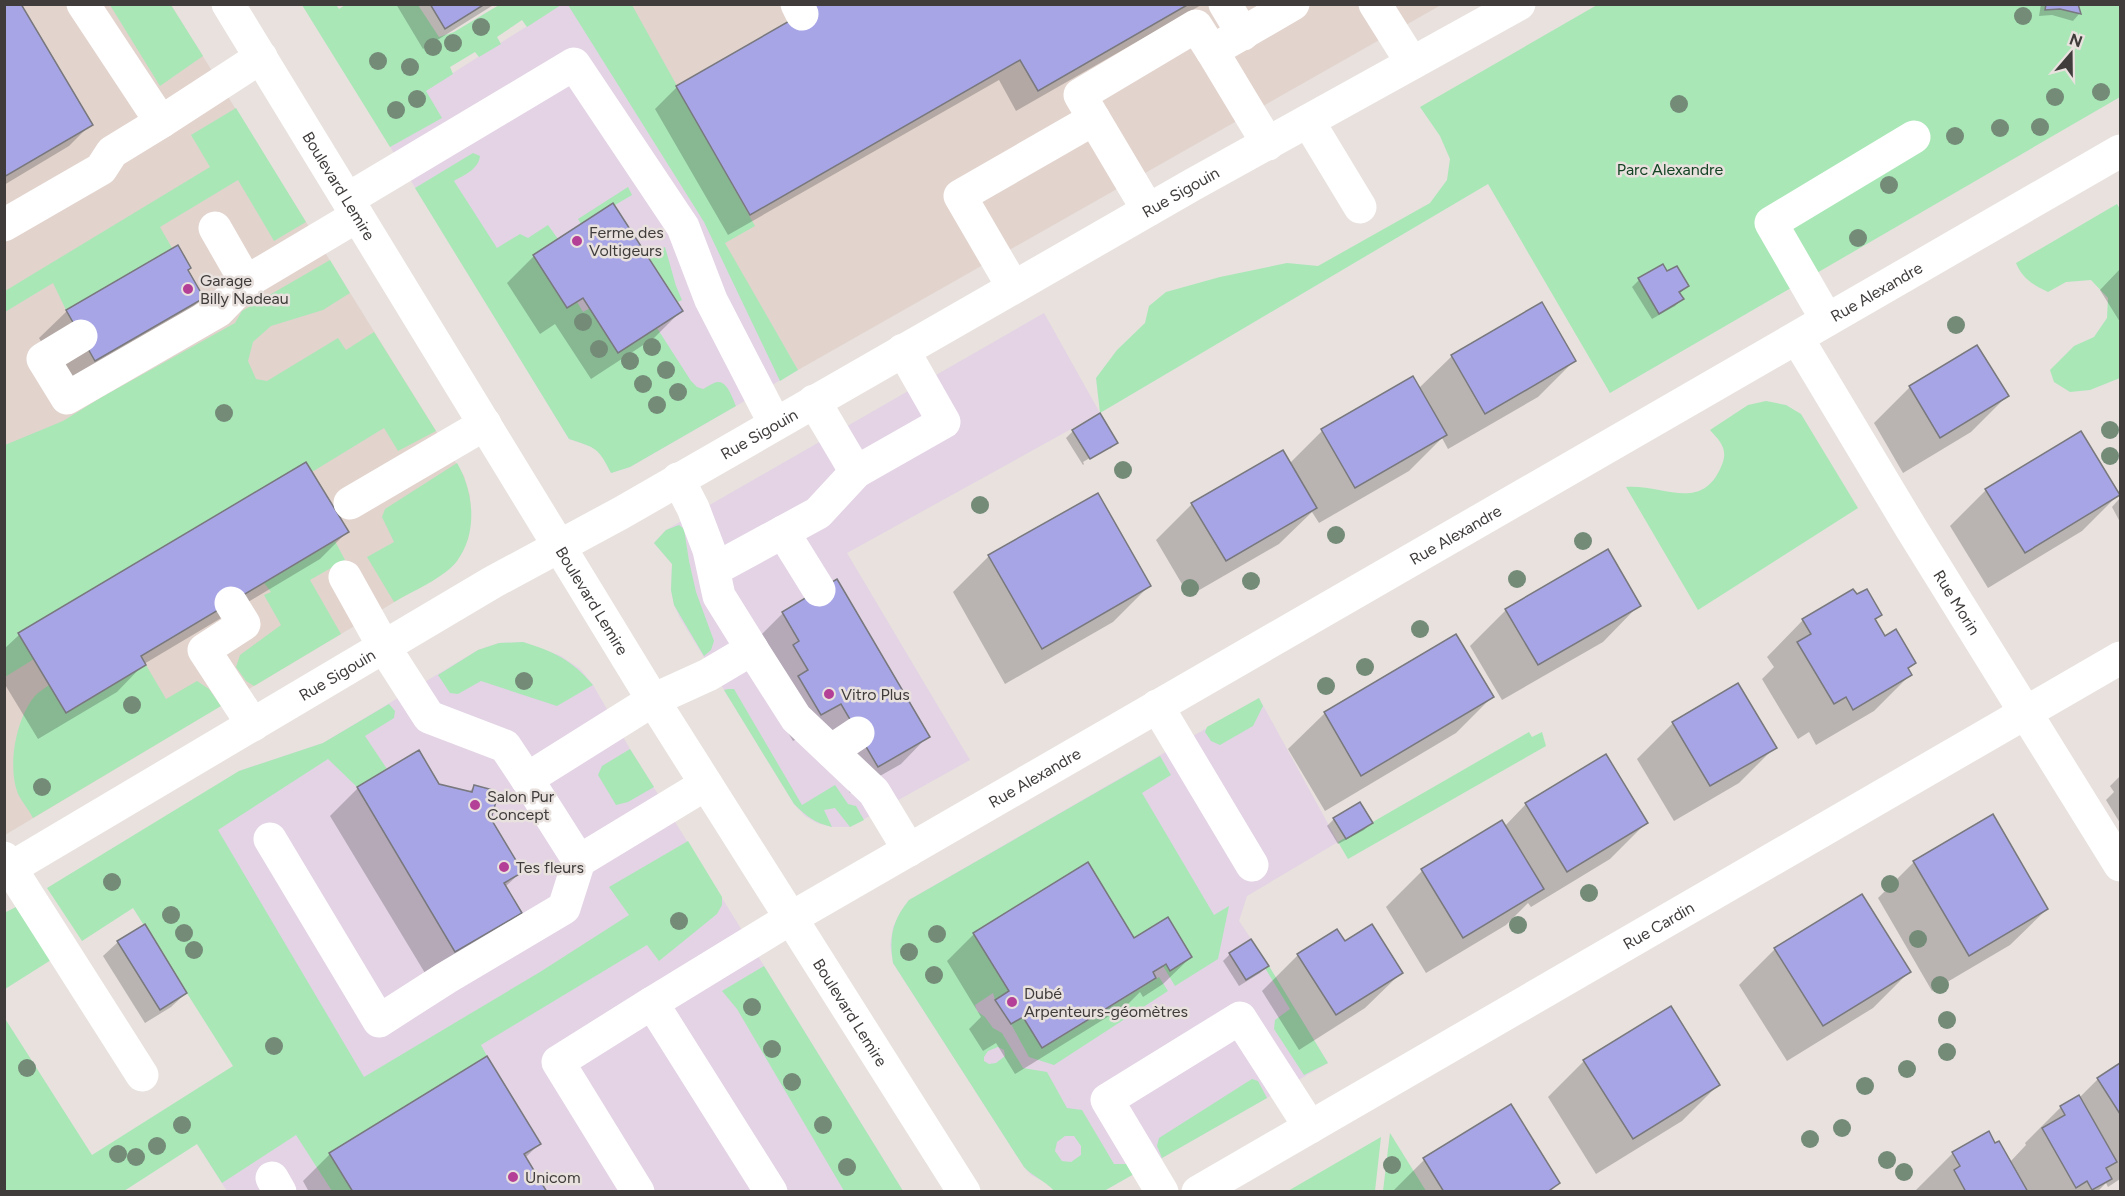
<svg xmlns="http://www.w3.org/2000/svg" width="2125" height="1196" font-family="Figtree,sans-serif">
  <style>
    .commercial { fill: #e3d3e5 }
    .built { fill: #e2d3cd }
    .green { fill: #a9e7b7; fill-rule: evenodd }
    .shadow { fill: #0003 }
    .building { fill: #a7a5e6; stroke: #78787d; stroke-width: 1.5 }
    .lines { fill: none; stroke-linecap: round; stroke-linejoin: round }
    .minor { stroke: #fff; stroke-width: 33 }
    .major { stroke: #fff; stroke-width: 33 }
    .tree { fill: #748b78 }
    .poi-dot { fill: #b43f96; stroke: #e8e1de; stroke-width: 2 }
    .labels { text-anchor: middle; stroke-width: 5; stroke-linejoin: round; paint-order: stroke }
    .park-label { font-size: 16px; fill: #154425; stroke: #e8e1de }
    .street-label { font-size: 16px; fill: #3f3c3b; stroke: #e8e1de }
    .poi-label { font-size: 16px; fill: #3f3c3b; stroke: #e8e1de; text-anchor: start }
  </style>
  <rect width="100%" height="100%" fill="#e8e1de"/>
  <g class="commercial">
    <path d="M561,5H591L724,243L798,370L630,467L611,473L602,454L593,447L569,439L375,122Z"/>
    <path d="M1044,313L1100,413L847,553L970,760L850,827H832L817,823L805,816L794,804L680,618L674,605L671,590L672,564L654,543L666,530Z"/>
    <path d="M523,642L561,656L580,669L593,685L630,749L903,1191H227L197,1144L277,1096L209,831L239,771L323,743L478,650L499,643Z"/>
    <path d="M1259,698L1338,842L1247,896L1239,921L1269,966L1328,1063L1104,1191H1054L1048,1184L1031,1175L1024,1167L893,963L890,945L893,927L901,911L909,900Z"/>
  </g>
  <g class="built">
    <path d="M4,5H171L464,476L470,496L471,520L468,539L457,561L443,573L5,835Z"/>
    <path d="M591,5H1441L798,370L724,243Z"/>
  </g>
  <g class="green">
    <path d="M110,5H171L203,56L160,86Z"/>
    <path d="M302,5H336L339,9L345,5H418L439,37L454,32L499,5H561L527,27L522,20L497,37L501,44L479,57L475,52L450,67L453,74L426,91L442,118L390,147Z"/>
    <path d="M568,5H632L755,226L725,243L798,370L780,381L704,222Z"/>
    <path d="M1597,5H2120V97L1610,393L1488,184L1100,413L1096,378L1117,350L1145,323L1149,306L1166,292L1220,277L1287,263L1318,266L1430,203L1447,180L1450,159L1440,136L1420,107Z"/>
    <path d="M236,108L306,222L274,241L238,180L160,227L172,248L66,310L53,283L5,312V291L210,167L191,135Z"/>
    <path d="M473,153L480,156C479,169 464,175 454,181L497,248L520,234L528,238L548,225L558,239L533,255L567,308L577,302L583,312L590,308L618,353L657,328L691,381L697,387L703,389C707,387 714,382 718,382C727,381 733,399 736,406L630,467L611,473C598,447 596,448 569,439L415,188Z"/>
    <path d="M628,187L632,195L615,205L613,204L581,224L578,219Z"/>
    <path d="M2117,204L2120,209V378L2090,390L2070,392L2054,382L2050,370L2074,346L2094,337L2107,318L2108,298L2091,280L2066,282L2048,292C2033,285 2022,278 2016,263Z"/>
    <path d="M665,247L676,286L682,300L678,302L648,256Z"/>
    <path d="M330,260L350,293L323,310L271,326L253,342L248,361L256,379L267,381L338,338L346,350L374,332L436,431L398,451L384,428L312,472L306,462L18,633L34,659L5,677V445L63,421L102,397L235,323L242,311Z"/>
    <path d="M1766,401L1786,405L1801,414L1858,508L1698,610L1626,487C1663,484 1701,513 1721,467C1729,450 1721,442 1710,430L1748,405Z"/>
    <path d="M457,463C474,492 478,533 457,561C444,578 413,591 394,602L367,557L394,542L382,517L385,509Z"/>
    <path d="M679,525L684,529L689,561L696,592L714,641L711,650L704,656L674,605L671,590L672,564L654,543L666,530Z"/>
    <path d="M335,541L345,560L310,580L341,634L254,686L246,681L236,667L240,655L281,625L264,595L271,592L264,583Z"/>
    <path d="M523,642C553,651 572,660 593,685L557,706L481,681L458,694L450,693L438,675L478,650L499,643Z"/>
    <path d="M146,665L166,699L197,681L209,689L221,706L33,818C29,810 22,802 18,794C7,767 16,719 34,697C38,692 44,689 49,685L66,713Z"/>
    <path d="M728,689H734L802,805L835,785L848,804L856,806L864,820L850,827L835,808L824,810L832,827C815,823 806,816 794,804L724,690Z"/>
    <path d="M1259,698L1263,706L1253,726L1220,745L1211,741L1205,732L1207,727Z"/>
    <path d="M389,704L395,711L394,718L365,736L387,769L357,787L328,759L218,830L364,1077L540,972L629,915L609,887L688,841L722,897V905L717,914L659,961L647,945L481,1045L487,1056L329,1153L353,1191H332L296,1135L222,1183L197,1144L124,1191H5L4,1017L92,1155L233,1066L133,908L82,941L47,888L239,771L323,743Z"/>
    <path d="M1529,732L1532,737L1542,732L1546,746L1348,859L1338,842Z"/>
    <path d="M630,749L654,787L628,802L616,805L598,775L602,766Z"/>
    <path d="M1160,756L1171,775L1142,793L1214,915L1229,906L1218,959L1175,986L1163,966L1166,964L1170,971L1192,957L1168,917L1134,938L1088,862L973,933L1009,991L995,1000L993,993L975,1005L977,1011L985,1017L993,1028L1002,1033L1023,1068L1047,1072L1067,1108L1082,1110L1114,1164H1127L1134,1174L1104,1191H1054C1046,1181 1033,1177 1024,1167L893,963C889,937 892,921 909,900ZM998,1047L1004,1050L1005,1056L996,1063L989,1064L984,1061V1057L988,1051ZM1065,1136H1074L1081,1146V1155L1071,1162L1062,1161L1055,1151L1057,1142Z"/>
    <path d="M16,907L51,960L5,989L4,913Z"/>
    <path d="M764,966L903,1191H844L737,1009L722,991Z"/>
    <path d="M1269,966L1328,1063L1304,1075L1274,1029L1275,1020L1290,1009L1265,968Z"/>
    <path d="M1159,977L1168,991L1054,1065L1029,1057L1011,1024L1023,1017L1043,1048Z"/>
    <path d="M1252,1079L1258,1081L1267,1098L1162,1158L1157,1146L1159,1138Z"/>
    <path d="M1390,1133L1426,1191H1383Z"/>
    <path d="M1381,1137L1375,1191H1288Z"/>
  </g>
  <g class="shadow">
    <path d="M4,4L91,124L69,146L4,185Z"/>
    <path d="M396,4H495L423,49Z"/>
    <path d="M822,4H1203L1016,111L999,80L728,235L655,109L677,87Z"/>
    <path d="M2041,4H2077L2079,14L2073,21L2052,15L2039,16Z"/>
    <path d="M534,256L681,311L654,338L591,379L555,324L540,334L507,283Z"/>
    <path d="M2120,269V322L2100,290Z"/>
    <path d="M186,271L202,298L175,325L67,387L39,338L67,311Z"/>
    <path d="M1667,273L1688,286L1679,294L1682,299L1675,306L1652,319L1632,287L1639,280Z"/>
    <path d="M1541,304L1574,361L1538,397L1448,449L1442,438L1409,471L1319,523L1312,512L1279,544L1189,596L1156,540L1192,504L1289,464L1322,431L1418,389L1452,356Z"/>
    <path d="M1910,387L2007,396L1971,432L1903,473L1874,423Z"/>
    <path d="M1073,431L1116,443L1110,449V446L1083,462L1084,464L1083,465L1066,438Z"/>
    <path d="M306,464L347,532L320,559L144,664L117,692L38,739L4,683V649L19,635Z"/>
    <path d="M1986,490L2118,495L2082,531L1988,588L1950,526Z"/>
    <path d="M2120,498V522L2112,507Z"/>
    <path d="M989,556L1149,586L1113,622L1005,684L953,592Z"/>
    <path d="M1639,605L1603,642L1502,700L1470,646L1506,610Z"/>
    <path d="M783,613L928,736L901,764L850,793L813,730L793,741L771,704L756,640Z"/>
    <path d="M1880,615L1874,621L1885,638L1914,663L1907,669L1910,675L1874,711L1816,745L1809,732L1798,739L1762,679L1774,667L1767,657L1803,620Z"/>
    <path d="M1455,636L1492,697L1456,733L1325,811L1288,749L1325,713Z"/>
    <path d="M1673,723L1775,747L1739,783L1674,821L1637,759Z"/>
    <path d="M418,753L438,785L469,792L474,787L490,819L521,872L505,887L520,913L493,940L428,978L330,816L358,788Z"/>
    <path d="M2120,776V823L2106,800L2114,792L2110,786Z"/>
    <path d="M1526,804L1646,823L1610,859L1531,907L1528,903L1506,925L1426,973L1386,907L1422,871L1501,823L1504,827Z"/>
    <path d="M1334,819L1371,823L1364,830L1338,844L1327,826Z"/>
    <path d="M1914,862L2047,909L2010,945L1932,991L1878,898Z"/>
    <path d="M974,934L1134,940L1191,957L1163,984L1143,997L1140,992L1127,1005L1015,1074L996,1043L983,1051L969,1029L981,1017L947,961Z"/>
    <path d="M118,942L186,993L171,1007L145,1023L103,956Z"/>
    <path d="M1345,944L1402,972L1365,1008L1299,1050L1262,991L1298,955Z"/>
    <path d="M1775,949L1909,972L1873,1008L1787,1061L1739,985Z"/>
    <path d="M1230,954L1267,966L1260,973L1239,986L1223,961Z"/>
    <path d="M1584,1061L1718,1085L1682,1121L1596,1174L1548,1097Z"/>
    <path d="M2120,1065V1179L2108,1187L2106,1183L2097,1192H1918L1916,1190L1953,1153L1988,1133L1995,1145L2010,1162L2026,1145L2025,1143L2061,1107L2079,1098L2098,1079Z"/>
    <path d="M539,1144L525,1158L546,1192H309L303,1181L330,1154Z"/>
    <path d="M1424,1160L1558,1183L1550,1192H1392Z"/>
  </g>
  <g class="building">
    <path d="M4,4H21L93,125L4,177Z"/>
    <path d="M430,4H485L445,29Z"/>
    <path d="M819,4H1189L1038,91L1020,60L750,215L676,86Z"/>
    <path d="M2046,4H2078L2081,14L2060,9L2045,10Z"/>
    <path d="M613,203L683,311L618,353L583,298L567,308L533,255Z"/>
    <path d="M178,245L191,268L188,270L204,298L95,361L66,310Z"/>
    <path d="M1663,264L1667,271L1677,266L1689,286L1679,292L1684,299L1659,314L1638,278Z"/>
    <path d="M1542,302L1576,361L1485,414L1451,355Z"/>
    <path d="M1977,345L2009,396L1940,438L1909,386Z"/>
    <path d="M1413,376L1447,435L1355,488L1321,429Z"/>
    <path d="M1100,413L1118,443L1090,459L1072,430Z"/>
    <path d="M2081,431L2120,495L2025,553L1985,489Z"/>
    <path d="M1283,450L1317,508L1226,561L1191,503Z"/>
    <path d="M306,462L349,532L141,656L146,665L66,713L18,633Z"/>
    <path d="M1098,493L1151,586L1042,649L988,555Z"/>
    <path d="M1608,549L1641,606L1538,665L1505,609Z"/>
    <path d="M837,579L930,737L878,767L841,704L821,715L798,676L808,670L793,645L799,641L782,612Z"/>
    <path d="M1853,589L1857,594L1867,589L1882,615L1875,619L1885,636L1896,629L1916,663L1908,668L1912,675L1853,710L1846,697L1834,704L1797,642L1811,634L1802,619Z"/>
    <path d="M1456,634L1494,697L1361,776L1324,712Z"/>
    <path d="M1738,683L1777,748L1710,786L1672,722Z"/>
    <path d="M419,750L439,784L472,792L474,785L493,790L492,797L497,798L491,819L523,872L504,883L522,913L455,952L357,787Z"/>
    <path d="M1606,754L1648,823L1567,872L1525,803Z"/>
    <path d="M1360,802L1373,823L1346,839L1333,818Z"/>
    <path d="M1993,814L2048,909L1969,956L1913,861Z"/>
    <path d="M1502,820L1544,889L1463,938L1421,869Z"/>
    <path d="M1088,862L1134,938L1168,917L1192,957L1170,971L1166,964L1163,966L1153,972L1156,978L1042,1048L1023,1017L1011,1024L995,1000L1009,991L973,933Z"/>
    <path d="M1862,894L1911,972L1823,1026L1774,948Z"/>
    <path d="M145,924L187,993L160,1010L117,941Z"/>
    <path d="M1372,924L1403,973L1336,1015L1297,954L1337,929L1345,941Z"/>
    <path d="M1251,939L1269,966L1246,980L1229,953Z"/>
    <path d="M1671,1006L1720,1085L1633,1139L1583,1060Z"/>
    <path d="M487,1056L541,1144L524,1154L547,1192H353L329,1153Z"/>
    <path d="M2120,1063V1114L2097,1078Z"/>
    <path d="M2079,1095L2117,1162L2106,1168L2112,1179L2092,1190L2087,1181L2076,1188L2042,1128L2065,1115L2060,1106Z"/>
    <path d="M1511,1104L1560,1183L1547,1192H1444L1423,1158Z"/>
    <path d="M1989,1131L1995,1143L1999,1141L2028,1192H1966L1954,1170L1960,1166L1952,1152Z"/>
  </g>
  <g class="lines">
    <g class="minor">
      <path d="M83,4L161,122L261,57"/>
      <path d="M797,4L802,14"/>
      <path d="M1225,4L1243,34"/>
      <path d="M1375,4L1412,63"/>
      <path d="M1094,119L1080,95L1196,26L1212,51"/>
      <path d="M1308,121L1360,207"/>
      <path d="M1268,144L1212,51L1293,4"/>
      <path d="M348,199L574,64L683,227L711,300L775,424"/>
      <path d="M4,225L101,169L112,152L161,122"/>
      <path d="M215,228L246,282L357,216"/>
      <path d="M1013,287L960,196L1094,119L1148,210"/>
      <path d="M1827,320L1771,223L1914,137"/>
      <path d="M81,336L43,359L67,398L218,311L246,282"/>
      <path id="s1" d="M1797,338L1911,528L2120,865"/>
      <path d="M814,401L856,472"/>
      <path d="M678,479L693,508L709,550L719,596L752,649"/>
      <path d="M350,503L485,424"/>
      <path d="M783,532L819,590"/>
      <path d="M715,569L818,513L856,472L944,422L903,350"/>
      <path d="M345,577L384,647L429,717L505,746L527,779L653,700L708,675L752,649L796,718L874,792L909,850"/>
      <path d="M231,603L244,624L204,650L253,725"/>
      <path d="M1157,706L1252,865"/>
      <path d="M831,751L858,733"/>
      <path d="M527,779L579,861L706,784"/>
      <path d="M270,839L379,1021L446,978L564,908L579,861"/>
      <path d="M4,858L142,1075"/>
      <path id="s2" d="M4,872L493,582L621,513L1192,185L1519,4"/>
      <path id="s3" d="M652,1003L791,918L2120,151"/>
      <path d="M272,1178L280,1192"/>
      <path d="M638,1192L558,1062L652,1003L771,1192"/>
      <path d="M1162,1192L1107,1100L1240,1018L1310,1127"/>
      <path id="s4" d="M1198,1192L2120,658"/>
    </g>
    <path class="major" id="s5" d="M228,4L653,700L964,1192"/>
  </g>
  <g class="tree">
    <circle cx="2023" cy="16" r="9"/>
    <circle cx="481" cy="27" r="9"/>
    <circle cx="453" cy="43" r="9"/>
    <circle cx="433" cy="47" r="9"/>
    <circle cx="378" cy="61" r="9"/>
    <circle cx="410" cy="67" r="9"/>
    <circle cx="2101" cy="92" r="9"/>
    <circle cx="2055" cy="97" r="9"/>
    <circle cx="417" cy="99" r="9"/>
    <circle cx="1679" cy="104" r="9"/>
    <circle cx="396" cy="110" r="9"/>
    <circle cx="2040" cy="127" r="9"/>
    <circle cx="2000" cy="128" r="9"/>
    <circle cx="1955" cy="136" r="9"/>
    <circle cx="1889" cy="185" r="9"/>
    <circle cx="1858" cy="238" r="9"/>
    <circle cx="583" cy="322" r="9"/>
    <circle cx="1956" cy="325" r="9"/>
    <circle cx="652" cy="347" r="9"/>
    <circle cx="599" cy="349" r="9"/>
    <circle cx="630" cy="361" r="9"/>
    <circle cx="666" cy="370" r="9"/>
    <circle cx="643" cy="384" r="9"/>
    <circle cx="678" cy="392" r="9"/>
    <circle cx="657" cy="405" r="9"/>
    <circle cx="224" cy="413" r="9"/>
    <circle cx="2110" cy="430" r="9"/>
    <circle cx="2110" cy="456" r="9"/>
    <circle cx="1123" cy="470" r="9"/>
    <circle cx="980" cy="505" r="9"/>
    <circle cx="1336" cy="535" r="9"/>
    <circle cx="1583" cy="541" r="9"/>
    <circle cx="1517" cy="579" r="9"/>
    <circle cx="1251" cy="581" r="9"/>
    <circle cx="1190" cy="588" r="9"/>
    <circle cx="1420" cy="629" r="9"/>
    <circle cx="1365" cy="667" r="9"/>
    <circle cx="524" cy="681" r="9"/>
    <circle cx="1326" cy="686" r="9"/>
    <circle cx="132" cy="705" r="9"/>
    <circle cx="42" cy="787" r="9"/>
    <circle cx="112" cy="882" r="9"/>
    <circle cx="1890" cy="884" r="9"/>
    <circle cx="1589" cy="893" r="9"/>
    <circle cx="171" cy="915" r="9"/>
    <circle cx="679" cy="921" r="9"/>
    <circle cx="1518" cy="925" r="9"/>
    <circle cx="184" cy="933" r="9"/>
    <circle cx="937" cy="934" r="9"/>
    <circle cx="1918" cy="939" r="9"/>
    <circle cx="194" cy="950" r="9"/>
    <circle cx="909" cy="952" r="9"/>
    <circle cx="934" cy="975" r="9"/>
    <circle cx="1940" cy="985" r="9"/>
    <circle cx="752" cy="1007" r="9"/>
    <circle cx="1947" cy="1020" r="9"/>
    <circle cx="274" cy="1046" r="9"/>
    <circle cx="772" cy="1049" r="9"/>
    <circle cx="1947" cy="1052" r="9"/>
    <circle cx="27" cy="1068" r="9"/>
    <circle cx="1907" cy="1069" r="9"/>
    <circle cx="792" cy="1082" r="9"/>
    <circle cx="1865" cy="1086" r="9"/>
    <circle cx="182" cy="1125" r="9"/>
    <circle cx="823" cy="1125" r="9"/>
    <circle cx="1842" cy="1128" r="9"/>
    <circle cx="1810" cy="1139" r="9"/>
    <circle cx="157" cy="1146" r="9"/>
    <circle cx="118" cy="1154" r="9"/>
    <circle cx="136" cy="1157" r="9"/>
    <circle cx="1887" cy="1160" r="9"/>
    <circle cx="1392" cy="1165" r="9"/>
    <circle cx="847" cy="1167" r="9"/>
    <circle cx="1904" cy="1172" r="9"/>
  </g>
  <g class="poi-dot">
    <circle cx="577" cy="241" r="6"/>
    <circle cx="188" cy="289" r="6"/>
    <circle cx="829" cy="694" r="6"/>
    <circle cx="475" cy="805" r="6"/>
    <circle cx="504" cy="867" r="6"/>
    <circle cx="1012" cy="1002" r="6"/>
    <circle cx="513" cy="1177" r="6"/>
  </g>
  <g class="labels">
    <g class="park-label">
      <text x="1670" y="175">Parc Alexandre</text>
    </g>
    <g class="street-label">
      <text dy="6" stroke="none"><textPath href="#s5" startOffset="213">Boulevard Lemire</textPath></text>
      <text dy="6" stroke="none"><textPath href="#s2" startOffset="1359">Rue Sigouin</textPath></text>
      <text dy="6" stroke="none"><textPath href="#s3" startOffset="1416">Rue Alexandre</textPath></text>
      <text dy="6" stroke="none"><textPath href="#s2" startOffset="873">Rue Sigouin</textPath></text>
      <text dy="6" stroke="none"><textPath href="#s3" startOffset="930">Rue Alexandre</textPath></text>
      <text dy="6" stroke="none"><textPath href="#s5" startOffset="699">Boulevard Lemire</textPath></text>
      <text dy="6" stroke="none"><textPath href="#s1" startOffset="309">Rue Morin</textPath></text>
      <text dy="6" stroke="none"><textPath href="#s2" startOffset="387">Rue Sigouin</textPath></text>
      <text dy="6" stroke="none"><textPath href="#s3" startOffset="444">Rue Alexandre</textPath></text>
      <text dy="6" stroke="none"><textPath href="#s4" startOffset="532">Rue Cardin</textPath></text>
      <text dy="6" stroke="none"><textPath href="#s5" startOffset="1185">Boulevard Lemire</textPath></text>
    </g>
    <g class="poi-label">
      <text x="589" y="238">Ferme des<tspan x="589" dy="18">Voltigeurs</tspan></text>
      <text x="200" y="286">Garage<tspan x="200" dy="18">Billy Nadeau</tspan></text>
      <text x="841" y="700">Vitro Plus</text>
      <text x="487" y="802">Salon Pur<tspan x="487" dy="18">Concept</tspan></text>
      <text x="516" y="873">Tes fleurs</text>
      <text x="1024" y="999">Dubé<tspan x="1024" dy="18">Arpenteurs-géomètres</tspan></text>
      <text x="525" y="1183">Unicom</text>
    </g>
  </g>
  <rect width="2125" height="1196" fill="none" stroke="#3f3c3b" stroke-width="12"/>
  <g transform="translate(2071 54) rotate(20)" stroke="#e8e1de" stroke-width="4.5" paint-order="stroke">
  <path d="M0-4.5L10 22L0 15L-10 22Z" fill="#3f3c3b"/>
  <text y="-9" font-size="16" font-weight="bold" text-anchor="middle" fill="#3f3c3b">N</text>
  </g>
</svg>
